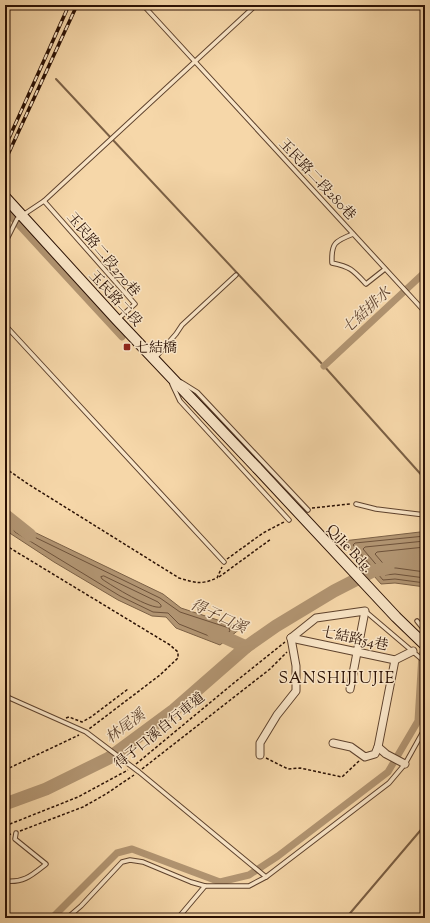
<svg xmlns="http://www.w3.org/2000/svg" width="430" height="923" font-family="'Sorts Mill Goudy','Noto Serif TC',serif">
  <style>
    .water { fill: #b19471; stroke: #7b6045 }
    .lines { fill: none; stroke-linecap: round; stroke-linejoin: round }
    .shore { stroke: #6e523a; stroke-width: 1 }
    .stream { stroke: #7b6045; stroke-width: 2 }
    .canal { stroke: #b19471; stroke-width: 7 }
    .river { stroke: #b19471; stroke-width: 13 }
    .lane-casing { stroke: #5e422d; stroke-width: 5.5 }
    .street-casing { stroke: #5e422d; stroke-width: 9 }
    .secondary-casing { stroke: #2b1104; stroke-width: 12 }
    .path { stroke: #2b1104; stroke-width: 1.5; stroke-dasharray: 3 2; stroke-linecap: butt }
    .lane { stroke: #f9e5c7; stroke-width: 3.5 }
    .street { stroke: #f9e5c7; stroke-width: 7 }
    .secondary { stroke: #f9e5c7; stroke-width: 10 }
    .rail-casing { stroke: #2b1104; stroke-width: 3.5 }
    .rail { stroke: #f9e5c7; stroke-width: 2; stroke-dasharray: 6; stroke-linecap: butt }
    .secondary-bridge-casing { stroke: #2b1104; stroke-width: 12; stroke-linecap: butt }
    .secondary-bridge { stroke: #f9e5c7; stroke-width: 10 }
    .poi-dot { fill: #8f2418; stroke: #f9e5c7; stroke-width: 1.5 }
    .labels { text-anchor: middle; stroke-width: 3; stroke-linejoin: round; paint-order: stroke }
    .street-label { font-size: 14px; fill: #2b1104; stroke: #f9e5c7 }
    .poi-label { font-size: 14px; fill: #2b1104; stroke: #f9e5c7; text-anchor: start }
    .water-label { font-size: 15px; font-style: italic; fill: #614530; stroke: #f9e5c7 }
    .quarter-label { font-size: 16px; letter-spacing: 1px; fill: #2b1104; stroke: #f9e5c7 }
  </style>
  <rect width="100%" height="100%" fill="#f6d7a9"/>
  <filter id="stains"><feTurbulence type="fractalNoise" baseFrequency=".005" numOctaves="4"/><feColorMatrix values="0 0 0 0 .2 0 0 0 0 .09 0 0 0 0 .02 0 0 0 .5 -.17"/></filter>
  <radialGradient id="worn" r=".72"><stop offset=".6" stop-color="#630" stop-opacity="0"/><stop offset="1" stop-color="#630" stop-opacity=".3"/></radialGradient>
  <g class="water">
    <path d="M5,518L163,594L181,608L230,624H246L220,645L176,628L166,617L152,616L118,600L54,562L5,530Z"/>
    <path d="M420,532H425V587L395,583L381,584L343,541Z"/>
  </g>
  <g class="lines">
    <g class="shore">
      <path d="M16,528L160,598L180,612L229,628L230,631L219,640L179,624L168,613L153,612L120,596L15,532L14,530Z"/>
      <path d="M425,536L355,543L353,545L383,580L395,579L425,583"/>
      <path d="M425,541L365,547L363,549L385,575L395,574L425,578"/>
      <path d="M425,547L377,552L375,554L387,568H396L425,572"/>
      <path d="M104,576L158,602L161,605V607C151,610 112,586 102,579L101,577Z"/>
    </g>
    <g class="stream">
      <path d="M5,25L9,5"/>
      <path d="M56,79L324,366L425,479"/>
      <path d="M346,918L425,825"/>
    </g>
    <g class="canal">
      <path d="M5,210L122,337"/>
      <path d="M324,366L425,272"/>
      <path d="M52,918L117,853L132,849L220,882L249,875L278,856L388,772L418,721L422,654L425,652"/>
    </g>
    <g class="river">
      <path d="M5,515L30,535"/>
      <path d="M213,632L246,647"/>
      <path d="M5,804L46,789L109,758L174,710L246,647L276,626L334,591L373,571L388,568"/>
    </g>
    <g class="lane-casing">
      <g id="lane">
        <path d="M143,5L425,312"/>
        <path d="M44,201L135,304L117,320"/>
        <path d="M353,234C335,241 331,243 332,263C351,267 353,270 366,284L385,269"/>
        <path d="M5,243L17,219L44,201L256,5"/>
        <path d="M5,325L224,562"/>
        <path d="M155,358L176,334L182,325L236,275"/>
        <path d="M181,382L197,392L308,510"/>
        <path d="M172,384L180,401L289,520"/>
        <path d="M356,504L376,509L425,515"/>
        <path d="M365,611L425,662"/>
        <path d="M417,621L425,631"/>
        <path d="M5,696L86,732L139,772L266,877"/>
        <path d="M5,881C24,883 32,875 46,864L15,839L16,833"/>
        <path d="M67,918L81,906L122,862L130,860L143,862L191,882L205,886"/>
        <path d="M178,918L205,886H249L266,877L389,783L405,764L425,728"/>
      </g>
    </g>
    <g class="street-casing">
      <g id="street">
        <path d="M291,638L316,618L365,611L350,689"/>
        <path d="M291,638L395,660L413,651"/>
        <path d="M333,743L351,747L365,757L375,754L378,747L395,660"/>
        <path d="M378,747L386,754L405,764"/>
        <path d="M260,755V743L277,715L296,691V666L291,638"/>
      </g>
    </g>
    <g class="secondary-casing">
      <path id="secondary" d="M5,197L117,320L257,468"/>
    </g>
    <g class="path">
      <path d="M5,468L28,484L179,578C197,583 200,585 217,578L222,567"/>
      <path d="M312,508L350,504"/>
      <path d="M5,545L170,645L178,652V658L160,675L89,729"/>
      <path d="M227,559L263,533L284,522"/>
      <path d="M219,577L271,539"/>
      <path d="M66,718L69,717L82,722L91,717L128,689"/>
      <path d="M266,758L288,769L300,768L342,777L360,760"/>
      <path d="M136,764L235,682L285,642"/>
      <path d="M142,769L270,669L287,652"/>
      <path d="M5,770L79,735"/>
      <path d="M5,826L78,797L128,770"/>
      <path d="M20,831L83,807L106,794L134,775"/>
      <path d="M5,836L11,834"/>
    </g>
    <use href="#lane" class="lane"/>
    <use href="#street" class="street"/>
    <use href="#secondary" class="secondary"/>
    <g class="rail-casing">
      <g id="rail">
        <path d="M5,147L69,5"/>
        <path d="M5,161L77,5"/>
      </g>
    </g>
    <use href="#rail" class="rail"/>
    <g class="secondary-bridge-casing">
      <path id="secondary-bridge" d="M257,468L396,617L425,645"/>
    </g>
    <use href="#secondary-bridge" class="secondary-bridge"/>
  </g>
  <rect class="poi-dot" x="123" y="343" width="8" height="8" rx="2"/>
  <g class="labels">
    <g class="street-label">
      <text transform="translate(318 179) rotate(47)" y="5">玉民路二段280巷</text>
      <text transform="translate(104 254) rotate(50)" y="5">玉民路二段270巷</text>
      <text transform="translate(116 298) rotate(47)" y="5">玉民路二段</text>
      <text transform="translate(350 548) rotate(47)" y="5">QiJie Bdg.</text>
      <text transform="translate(355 638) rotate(12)" y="5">七結路54巷</text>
      <text transform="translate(159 730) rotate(-39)" y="5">得子口溪自行車道</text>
    </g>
    <g class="poi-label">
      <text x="135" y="352">七結橋</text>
    </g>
    <g class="water-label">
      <text transform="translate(366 310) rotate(-43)" y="5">七結排水</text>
      <text transform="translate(219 616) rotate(25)" y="5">得子口溪</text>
      <text transform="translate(125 726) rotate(-37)" y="5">林尾溪</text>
    </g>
    <g class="quarter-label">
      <text x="337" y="683">SANSHIJIUJIE</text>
    </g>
  </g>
  <rect width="430" height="923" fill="none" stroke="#f6d7a9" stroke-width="20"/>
  <rect x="6" y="6" width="418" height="911" fill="none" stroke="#2b1104" stroke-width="2"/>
  <rect x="10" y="10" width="410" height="903" fill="none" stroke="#2b1104"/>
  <rect width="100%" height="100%" filter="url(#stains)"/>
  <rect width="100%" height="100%" fill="url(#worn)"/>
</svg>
